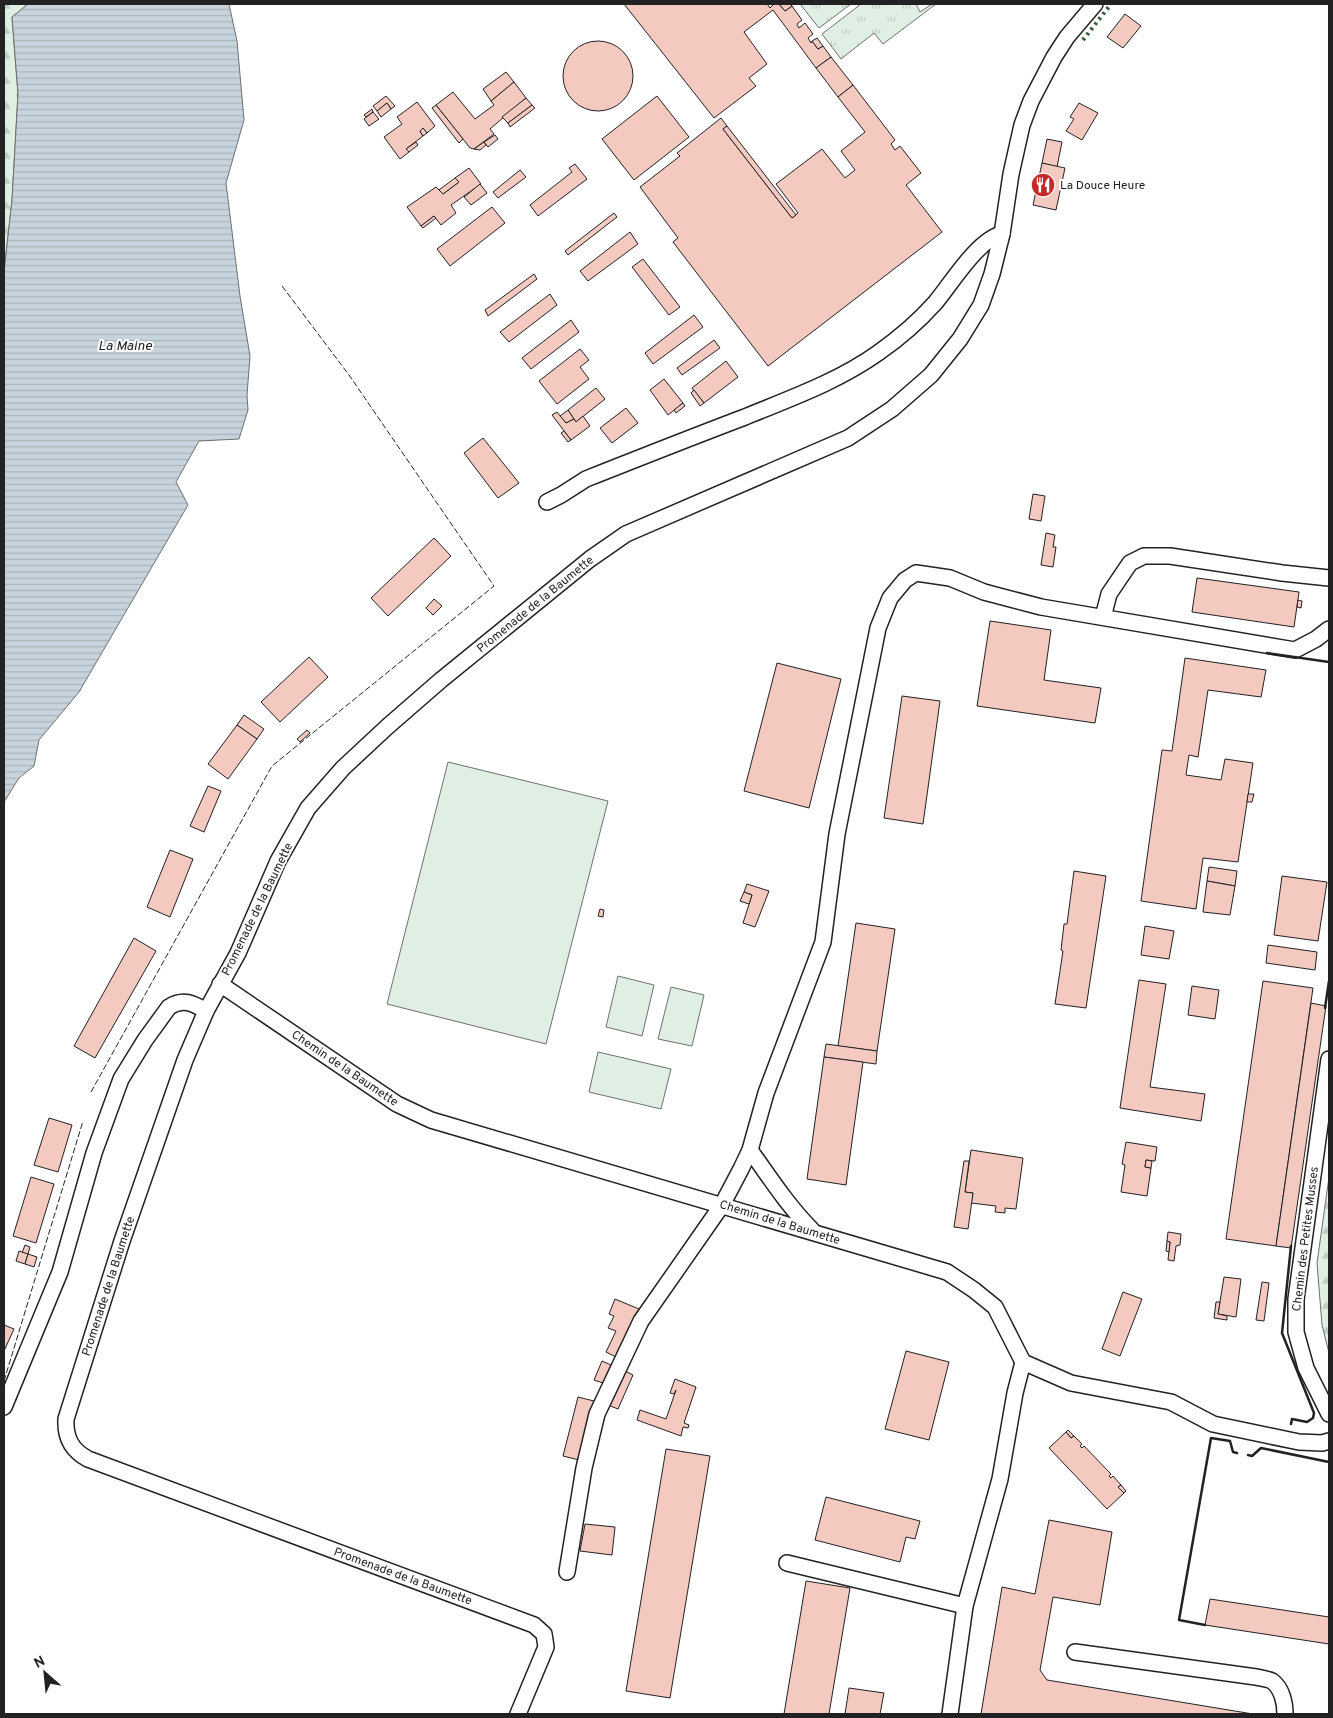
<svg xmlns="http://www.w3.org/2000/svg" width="1333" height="1718" font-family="Overpass,sans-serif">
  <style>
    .grass { fill: url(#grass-tufts); stroke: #6f6f6f }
    .forest { fill: url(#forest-firs); stroke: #6f6f6f }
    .garden { fill: #e0efe3; stroke: #6f6f6f }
    .water { fill: url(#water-rules); stroke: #6f6f6f }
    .building { fill: #f3c9c0; stroke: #222 }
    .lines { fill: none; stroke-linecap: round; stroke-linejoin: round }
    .minor-casing { stroke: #222; stroke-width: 18 }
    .minor { stroke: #fff; stroke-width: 15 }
    .hedge { stroke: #2f5e38; stroke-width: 4; stroke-dasharray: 2.5 4; stroke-linecap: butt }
    .fence { stroke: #222; stroke-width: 1; stroke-dasharray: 6 2.5; stroke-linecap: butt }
    .wall { stroke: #222; stroke-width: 2.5 }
    .labels { text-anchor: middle; stroke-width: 4; stroke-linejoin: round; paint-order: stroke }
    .poi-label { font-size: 12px; fill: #222; stroke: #fff; text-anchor: start }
    .street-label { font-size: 12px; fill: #222; stroke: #fff }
    .water-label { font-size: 14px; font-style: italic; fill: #222; stroke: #fff }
  </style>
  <defs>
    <pattern id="grass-tufts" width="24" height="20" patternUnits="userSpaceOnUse" patternTransform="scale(1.25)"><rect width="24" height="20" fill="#e0efe3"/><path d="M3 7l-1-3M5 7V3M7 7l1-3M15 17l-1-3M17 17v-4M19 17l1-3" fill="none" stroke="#c0cdc2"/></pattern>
    <pattern id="forest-firs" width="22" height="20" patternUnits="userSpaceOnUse" patternTransform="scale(1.25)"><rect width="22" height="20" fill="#e0efe3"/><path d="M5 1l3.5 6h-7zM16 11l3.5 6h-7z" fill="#c0cdc2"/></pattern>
    <pattern id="water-rules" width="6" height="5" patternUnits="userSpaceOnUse" patternTransform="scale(1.25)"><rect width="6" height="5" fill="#c7d3dd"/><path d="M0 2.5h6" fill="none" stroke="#abb5bd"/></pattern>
  </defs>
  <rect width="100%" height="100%" fill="#fff"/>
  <g class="grass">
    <path d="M800,4H851L819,28Z"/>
    <path d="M861,4H916L920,12L932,4H936L883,44L874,33L841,59L822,34Z"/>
  </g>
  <g class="forest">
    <path d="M4,4H28L12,17L18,94L12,200L4,272Z"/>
    <path d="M1329,1177V1353L1322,1325L1317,1263Z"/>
  </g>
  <g class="garden">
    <path d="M448,762L608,801L546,1044L387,1004Z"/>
    <path d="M618,976L654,985L642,1036L606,1027Z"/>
    <path d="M671,987L704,995L692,1046L658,1039Z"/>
    <path d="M598,1052L671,1069L661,1109L589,1092Z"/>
  </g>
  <path class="water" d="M28,4H229L237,41L244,120L226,183L240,296L250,356L247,395L248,410L239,439L199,441L176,482L188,505L79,692L39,740L34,766L19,778L4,802V272L12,200L18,94L12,17Z"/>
  <g class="building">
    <path d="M624,4H767L770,8L774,4H779L785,11L792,6L802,20L797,24L799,28L805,23L813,34L808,38L811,43L812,41L818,49L823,46L831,57L816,68L773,10L744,32L767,64L749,78L756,86L714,118Z"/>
    <path d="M779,4H790L792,6L785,11Z"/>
    <path d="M1125,14L1141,26L1123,48L1107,37Z"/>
    <path d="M817,38L823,46L818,49L812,41Z"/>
    <circle cx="598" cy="76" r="35"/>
    <path d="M831,57L853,85L838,97L816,68Z"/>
    <path d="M506,72L514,82L491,101L483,89Z"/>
    <path d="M514,82L526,98L490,129L494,134L474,149L470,148L436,105L453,92L475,119L494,105L491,101Z"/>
    <path d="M853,85L895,140L891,144L895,150L900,146L921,173L906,185L942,232L768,366L673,242L678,238L640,187L680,156L677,153L721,118L727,126L723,129L792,218L798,213L776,184L822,149L845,178L855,170L841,151L865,132L838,97Z"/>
    <path d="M386,96L395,106L391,109L387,103L377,111L373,106Z"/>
    <path d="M657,96L689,137L634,180L602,139Z"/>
    <path d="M526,98L532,105L508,123L502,117Z"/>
    <path d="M417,102L435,126L427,133L423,128L420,131L423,136L406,149L409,152L400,159L384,137L402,124L397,117Z"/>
    <path d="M387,103L391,109L381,117L377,111Z"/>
    <path d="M1079,103L1098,113L1082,140L1066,131L1074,119L1070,117Z"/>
    <path d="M436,105L463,139L459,143L432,108Z"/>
    <path d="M532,105L535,108L510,127L508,123Z"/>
    <path d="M372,109L373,112L366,117L364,115Z"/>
    <path d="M373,112L379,119L369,126L364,119Z"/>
    <path d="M727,126L796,215L792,218L723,129Z"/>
    <path d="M423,128L427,133L423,136L420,131Z"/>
    <path d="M495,135L498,139L488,147L484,142Z"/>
    <path d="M1047,139L1062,142L1057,167L1042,163Z"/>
    <path d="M416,142L418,145L409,152L406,149Z"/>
    <path d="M484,142L486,145L480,150L474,149Z"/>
    <path d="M1042,163L1065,168L1056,210L1033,205Z"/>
    <path d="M575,164L587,179L538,216L530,205L572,172L569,168Z"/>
    <path d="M469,168L481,184L451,205L456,213L441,225L434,216L421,226L407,207L436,187L443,194L459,182L455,178Z"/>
    <path d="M520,170L526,177L498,198L493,192Z"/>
    <path d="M455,178L459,182L443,194L439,190Z"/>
    <path d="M480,184L487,193L471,205L464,197Z"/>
    <path d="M492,207L505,223L450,266L437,249Z"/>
    <path d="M614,213L617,217L568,255L565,251Z"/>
    <path d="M434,216L436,218L423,228L421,226Z"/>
    <path d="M630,232L638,244L588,281L580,271Z"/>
    <path d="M643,259L680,307L669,315L632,267Z"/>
    <path d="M534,274L537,279L488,316L485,310Z"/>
    <path d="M550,294L557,305L509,342L500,332Z"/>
    <path d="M694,315L703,327L653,364L645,353Z"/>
    <path d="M571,320L579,332L531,369L522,358Z"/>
    <path d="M714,340L720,348L682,375L677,368Z"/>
    <path d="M580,349L589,360L580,367L589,379L557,404L539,381Z"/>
    <path d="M726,361L738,377L704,403L692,388Z"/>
    <path d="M664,379L683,403L668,415L650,390Z"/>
    <path d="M596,388L605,399L576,422L568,410Z"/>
    <path d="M694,390L704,403L700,406L691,393Z"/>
    <path d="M683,403L685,406L676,413L674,410Z"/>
    <path d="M626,408L638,423L612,443L600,428Z"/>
    <path d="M568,410L574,419L566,423L560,416Z"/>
    <path d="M557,412L566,423L574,419L576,422L583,416L590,426L571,440L552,415Z"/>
    <path d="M564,431L571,440L568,442L561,433Z"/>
    <path d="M483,438L519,483L498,498L464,453Z"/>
    <path d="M1033,494L1045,496L1041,521L1029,519Z"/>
    <path d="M1046,533L1055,535L1053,547H1056L1053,567L1041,565Z"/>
    <path d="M434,538L451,556L388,616L371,598Z"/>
    <path d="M1197,578L1299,592L1294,627L1192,612Z"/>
    <path d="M434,599L442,606L433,615L426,608Z"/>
    <path d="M1298,600L1302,601L1301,608L1297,607Z"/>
    <path d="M990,621L1051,630L1044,680L1101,688L1095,723L977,706Z"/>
    <path d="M309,657L328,677L280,722L261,702Z"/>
    <path d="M1185,658L1266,670L1261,697L1208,690L1198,757L1189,755L1186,775L1221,780L1225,759L1253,763L1238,862L1203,858L1196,909L1141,901L1162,750L1172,751Z"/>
    <path d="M777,663L841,679L809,808L744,791Z"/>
    <path d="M902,696L940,701L923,824L884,818Z"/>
    <path d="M244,715L264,729L257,739L237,725Z"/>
    <path d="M237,725L257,739L228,779L208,764Z"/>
    <path d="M307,730L310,733L300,742L297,739Z"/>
    <path d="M208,786L221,791L204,832L190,826Z"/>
    <path d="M1248,794H1254L1252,802H1247Z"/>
    <path d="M170,850L193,859L170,917L147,907Z"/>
    <path d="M1209,867L1237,871L1235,886L1207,881Z"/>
    <path d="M1074,871L1106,876L1086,1008L1055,1004L1063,951L1061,950L1064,924H1067Z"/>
    <path d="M1282,876L1327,882L1318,941L1274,935Z"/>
    <path d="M1207,881L1235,886L1230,915L1203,912Z"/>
    <path d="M747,884L769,891L755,927L743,923L752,895L744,892Z"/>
    <path d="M744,892L752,895L749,904L740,901Z"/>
    <path d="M600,909L604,910L603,917L598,916Z"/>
    <path d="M856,923L895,929L877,1051L838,1046Z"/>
    <path d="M1145,926L1174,931L1169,959L1141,955Z"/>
    <path d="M134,938L156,951L95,1058L74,1046Z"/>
    <path d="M1268,945L1317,952L1315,970L1266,963Z"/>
    <path d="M1139,980L1166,984L1150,1087L1205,1094L1201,1121L1120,1108Z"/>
    <path d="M1263,981L1313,988L1276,1246L1226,1239Z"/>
    <path d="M1192,986L1219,990L1215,1019L1188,1015Z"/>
    <path d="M1311,1003L1326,1006L1291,1248L1276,1246Z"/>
    <path d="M826,1044L877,1051L876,1064L824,1057Z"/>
    <path d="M824,1057L863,1062L846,1185L807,1179Z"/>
    <path d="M49,1118L72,1125L58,1172L34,1165Z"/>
    <path d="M1126,1142L1157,1147L1155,1161L1146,1160L1145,1167L1151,1168L1147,1196L1121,1192L1125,1165L1122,1164Z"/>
    <path d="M971,1150L1023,1158L1016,1209L1005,1208V1213L995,1212L996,1206L971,1203L973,1193L965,1192Z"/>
    <path d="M1146,1160L1152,1161L1151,1168L1145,1167Z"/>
    <path d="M964,1161H969L965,1192L973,1193L968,1229L954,1227Z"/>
    <path d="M31,1177L54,1184L36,1243L13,1236Z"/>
    <path d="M1168,1232L1181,1234L1180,1245L1176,1246L1174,1261L1168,1260L1170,1242L1167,1241Z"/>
    <path d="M1167,1241L1170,1242L1169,1252L1166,1251Z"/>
    <path d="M25,1245L30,1247L28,1254L22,1253Z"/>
    <path d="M19,1251L28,1254L25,1264L16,1261Z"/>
    <path d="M28,1254L37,1257L34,1267L25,1264Z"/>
    <path d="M1224,1277L1241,1279L1236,1317L1218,1314Z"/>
    <path d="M1262,1282L1269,1283L1264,1321L1256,1320Z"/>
    <path d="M1123,1292L1142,1299L1120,1356L1102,1349Z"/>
    <path d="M615,1299L639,1309L616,1357L606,1352L616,1331L608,1328L614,1316L609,1314Z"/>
    <path d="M1216,1302H1220L1218,1314L1227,1316V1320L1214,1318Z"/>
    <path d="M4,1325L14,1329L4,1351Z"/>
    <path d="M906,1351L949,1362L929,1440L885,1429Z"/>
    <path d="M602,1361L611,1365L603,1383L594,1380Z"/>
    <path d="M623,1370L633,1375L618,1409L608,1405Z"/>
    <path d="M675,1379L696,1387L684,1423L689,1425L688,1428L683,1427L681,1436L637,1420L640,1410L666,1419L676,1390L674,1394L670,1393Z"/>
    <path d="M578,1397L594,1401L579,1460L563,1456Z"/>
    <path d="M1068,1430L1074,1436L1071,1438L1066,1432Z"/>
    <path d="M1066,1432L1071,1438L1074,1436L1082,1444L1080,1446L1082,1448L1084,1446L1111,1474L1109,1476L1111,1478L1113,1476L1121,1485L1118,1487L1124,1493L1107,1509L1049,1448Z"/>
    <path d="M666,1449L710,1456L670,1698L626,1691Z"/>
    <path d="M1121,1485L1126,1491L1124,1493L1118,1487Z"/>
    <path d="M826,1497L920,1521L915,1539L906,1537L900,1562L815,1540Z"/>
    <path d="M1049,1520L1112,1532L1100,1605L1053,1597L1040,1670L1047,1680L1253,1714H981L1002,1587L1035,1594Z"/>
    <path d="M585,1524L615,1527L612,1555L580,1551Z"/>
    <path d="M806,1581L850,1588L829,1714H784Z"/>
    <path d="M1210,1599L1329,1617V1644L1205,1625Z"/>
    <path d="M849,1688L884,1693L880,1714H845Z"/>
  </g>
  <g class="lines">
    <g class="minor-casing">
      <g id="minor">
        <path d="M547,502L561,495L586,479C639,458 692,437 745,417C791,398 837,382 878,353C898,339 918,322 935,303C951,284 978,239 1002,234"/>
        <path d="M1103,617L1109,594L1130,563L1144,556H1170L1282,573L1329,578"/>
        <path d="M220,984L397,1104L431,1120L947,1272L974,1290L995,1307L1023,1362L1071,1383L1171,1402L1213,1424L1299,1442L1322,1443L1329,1441"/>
        <path d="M1329,1059L1296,1299V1332L1306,1368L1329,1414"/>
        <path d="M750,1150C770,1178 788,1206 812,1230"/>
        <path d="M4,1407L60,1272L94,1153L121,1079L145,1040L169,1007C183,998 193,1003 206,1011"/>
        <path d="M787,1563L965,1606"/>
        <path d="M567,1572L584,1468L597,1414L641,1321L722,1205L741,1169L750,1150L766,1093L823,942L837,834L878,628L890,598L905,580L916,573L950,578L984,592L1041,607L1295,650L1316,639L1329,629"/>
        <path d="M1075,1652L1256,1677C1260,1678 1268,1679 1272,1681C1282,1688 1285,1703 1285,1714"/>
        <path d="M518,1714L546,1647L544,1634L534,1625L88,1459C71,1450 65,1437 66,1419L122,1241L185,1060L206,1011L238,953L278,861L308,808L343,768L387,727L441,680L590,559L626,534L848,438L892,409L931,375L960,339L981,305L992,274L1002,234L1011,174L1022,125L1031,101L1054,57L1067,37L1095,4"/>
        <path d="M950,1714L965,1606L1000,1479L1015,1393L1023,1362"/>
      </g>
    </g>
    <use href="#minor" class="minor"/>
    <path class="hedge" d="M1083,40L1111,4"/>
    <g class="fence">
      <path d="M91,1092L272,766L494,586L349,375L282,286"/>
      <path d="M4,1381L83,1121"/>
    </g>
    <g class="wall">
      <path d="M1267,653L1329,662"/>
      <path d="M1325,1008L1329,981"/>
      <path d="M1291,1246L1282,1333L1314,1413L1313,1418L1307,1422L1292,1419L1291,1424"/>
      <path d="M1248,1455L1252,1456L1261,1448L1329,1462"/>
      <path d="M1205,1625L1179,1620L1211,1438L1230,1441L1233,1452L1237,1453"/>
    </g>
  </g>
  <defs>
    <g id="restaurant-disc" transform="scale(1.25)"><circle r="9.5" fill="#c62828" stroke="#fff"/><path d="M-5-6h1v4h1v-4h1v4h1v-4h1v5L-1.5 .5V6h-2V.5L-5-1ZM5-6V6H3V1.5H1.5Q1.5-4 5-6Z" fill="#fff"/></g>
  </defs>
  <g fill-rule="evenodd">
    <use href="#restaurant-disc" x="1043" y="185"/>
  </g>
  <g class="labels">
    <g class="poi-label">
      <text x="1060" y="189">La Douce Heure</text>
    </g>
    <g class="street-label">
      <text transform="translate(535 604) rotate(-39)" y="4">Promenade de la Baumette</text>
      <text transform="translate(257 909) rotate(-64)" y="4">Promenade de la Baumette</text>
      <text transform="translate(345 1068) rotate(34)" y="4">Chemin de la Baumette</text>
      <text transform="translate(780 1222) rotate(17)" y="4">Chemin de la Baumette</text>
      <text transform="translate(1305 1239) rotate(-83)" y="4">Chemin des Petites Musses</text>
      <text transform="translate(108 1286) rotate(-72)" y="4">Promenade de la Baumette</text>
      <text transform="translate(403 1576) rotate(20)" y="4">Promenade de la Baumette</text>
    </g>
    <g class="water-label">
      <text x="125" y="350">La Maine</text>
    </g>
  </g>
  <rect width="1333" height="1718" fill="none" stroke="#222222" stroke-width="10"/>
  <g transform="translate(45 1673) rotate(333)" stroke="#ffffff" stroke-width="4" paint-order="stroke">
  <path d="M0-4L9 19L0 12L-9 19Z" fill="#222222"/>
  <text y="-8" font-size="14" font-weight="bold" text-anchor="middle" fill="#222222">N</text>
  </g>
</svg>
